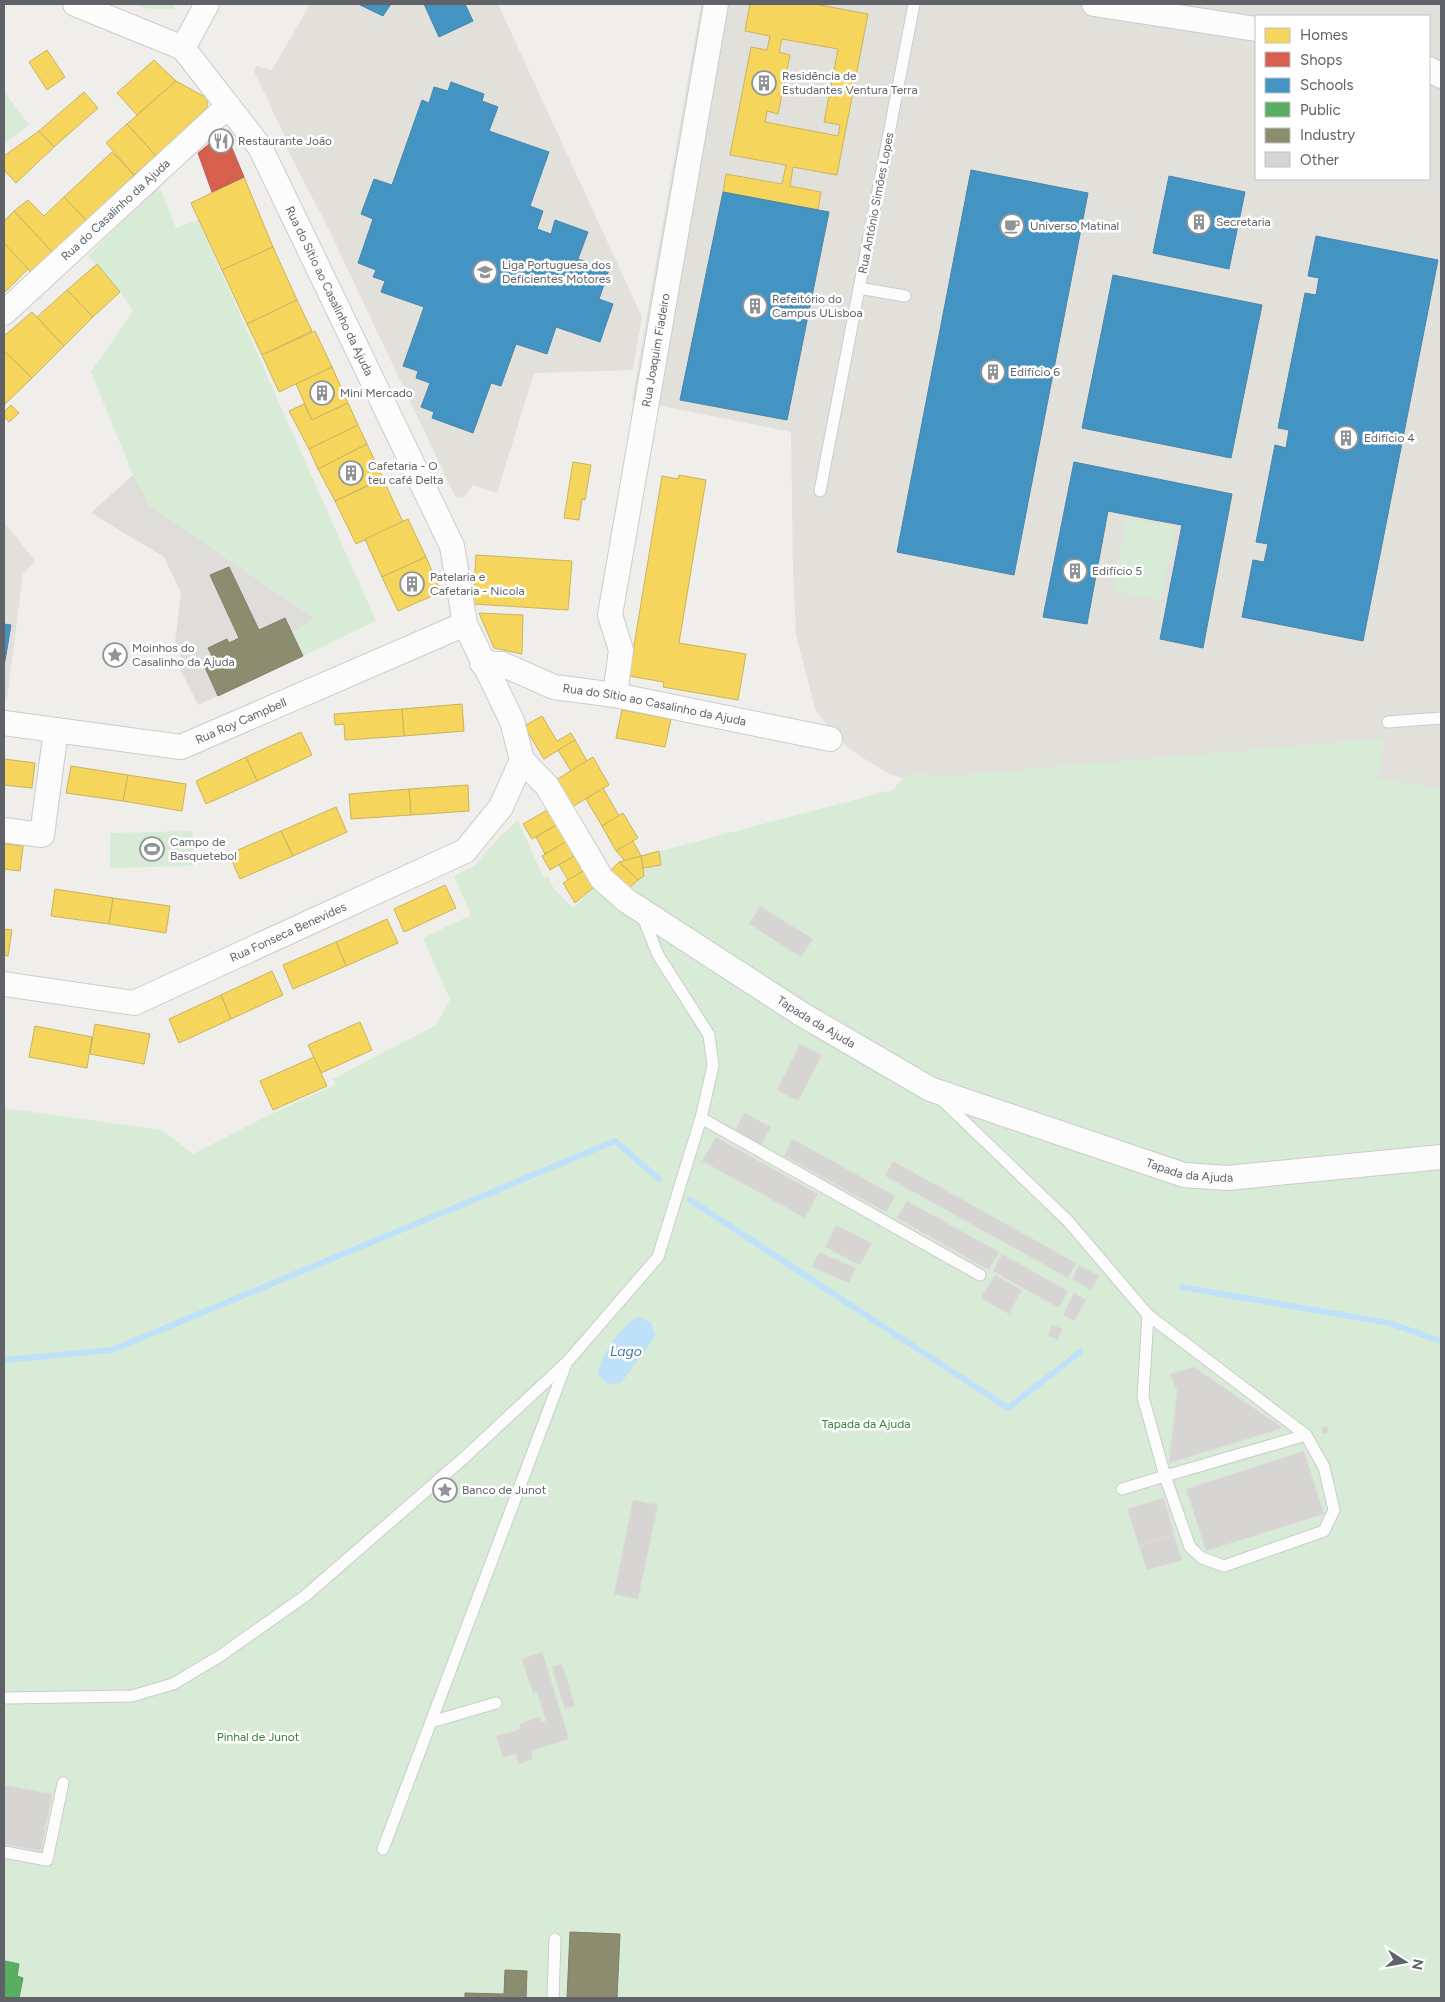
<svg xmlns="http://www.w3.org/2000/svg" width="1445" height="2002" font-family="Figtree,sans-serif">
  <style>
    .industrial { fill: #dfddda }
    .education { fill: #e2e0da; fill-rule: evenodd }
    .green { fill: #d8ebd6 }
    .water { fill: #bfe0f9 }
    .homes { fill: #f6d55c; stroke: #c9b360; fill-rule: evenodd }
    .shops { fill: #d6604d; stroke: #b26155 }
    .schools { fill: #4393c3; stroke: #4b85a8 }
    .public { fill: #5aae61; stroke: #5c9863 }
    .industry { fill: #8c8c6e; stroke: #7e806c }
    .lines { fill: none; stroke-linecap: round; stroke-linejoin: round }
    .stream { stroke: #bfe0f9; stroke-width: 6 }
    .building { fill: #d6d5d3; stroke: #deddd9 }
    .service-casing { stroke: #cbcccc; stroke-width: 13 }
    .minor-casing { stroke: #cbcccc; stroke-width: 26 }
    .service { stroke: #fdfcfc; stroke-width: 11 }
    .minor { stroke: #fdfcfc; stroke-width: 24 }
    .labels { text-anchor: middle; stroke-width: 5; stroke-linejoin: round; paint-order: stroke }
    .poi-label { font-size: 12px; fill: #5f6368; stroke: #fff; text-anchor: start }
    .street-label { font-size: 12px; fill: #5f6368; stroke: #fff }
    .park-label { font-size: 12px; fill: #348238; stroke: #fff }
    .water-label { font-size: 14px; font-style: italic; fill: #4174aa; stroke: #fff }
  </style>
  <rect width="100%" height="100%" fill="#efeeea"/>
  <path class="industrial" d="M133,475L151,507L316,619L303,656L198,705L177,663L183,660L175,642L181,593L164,557L91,513Z"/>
  <g class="education">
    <path d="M310,4H498L642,317L633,370L534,373L497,493L473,485L465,497L459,498L455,496L328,228L283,141L285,137L254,71L256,66L272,70Z"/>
    <path d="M701,4H1441V793L915,782L887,773L848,748L816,712L796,635L793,571L791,432L632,400ZM1256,16H1429V179H1256Z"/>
    <path d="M4,522L35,561L23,574L7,699H4Z"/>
  </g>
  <g class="green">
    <path d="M129,4H176L173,9H151Z"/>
    <path d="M4,91L29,125L4,144Z"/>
    <path d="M159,185L176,228L198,220L376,621L303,656L292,632L315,618L151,507L133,475L91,372L133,311L120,292L88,256Z"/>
    <path d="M1127,518L1175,527L1161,600L1113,591Z"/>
    <path d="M1385,738L1378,778L1441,789V1998H4V1108L162,1130L193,1154L269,1115L335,1085L333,1079L436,1025L450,1000L423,938L471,915L454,876L474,866L501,835L518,821L544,878L548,876L554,889L573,908L619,862L892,790L908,774L962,775Z"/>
    <path d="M193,831L194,866L110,868V833Z"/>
  </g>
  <path class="water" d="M639,1317L651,1322L655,1335L652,1341L621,1383L607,1384L598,1374C598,1359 624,1321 639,1317Z"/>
  <g class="homes">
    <path d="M750,4H814L868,14L837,175L793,167L790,186L821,192L818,210L723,192L726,174L782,184L786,165L730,155L751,47L767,50L770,36L745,31ZM782,39L838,49L824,122L840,125L838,136L765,122L767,111L778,114L790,55L779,52Z"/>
    <path d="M47,50L65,77L47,90L29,62Z"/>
    <path d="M154,60L176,81L137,115L117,93Z"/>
    <path d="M176,81L207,98V108L156,156L127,124Z"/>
    <path d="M84,92L98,108L54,147L39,131Z"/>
    <path d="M127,124L156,156L134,175L106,143Z"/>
    <path d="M39,131L54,147L16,183L4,170V156Z"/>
    <path d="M112,152L134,175L87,221L64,197Z"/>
    <path d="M244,177L273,247L222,270L191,203Z"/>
    <path d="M64,197L87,221L53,253L14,211L28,200L44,216Z"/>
    <path d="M14,211L53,253L31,273L4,243V221Z"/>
    <path d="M4,243L28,269L4,293Z"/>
    <path d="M273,247L297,300L247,324L222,270Z"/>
    <path d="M97,264L120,292L93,317L67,290Z"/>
    <path d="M67,290L93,317L64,346L37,317Z"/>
    <path d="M297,300L312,331L262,355L247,324Z"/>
    <path d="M32,312L64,346L32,378L4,351V336Z"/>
    <path d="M315,331L332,367L279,392L262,355Z"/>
    <path d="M4,351L32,378L4,405Z"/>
    <path d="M332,367L348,403L312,420L296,384Z"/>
    <path d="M348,403L358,425L309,449L289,411L304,404L312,420Z"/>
    <path d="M11,405L19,413L9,422L4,416V412Z"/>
    <path d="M358,425L367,444L318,469L309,449Z"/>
    <path d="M367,444L383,478L335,501L318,469Z"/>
    <path d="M573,462L591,465L585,500L582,499L579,520L564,518Z"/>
    <path d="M679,475L706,480L679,643L746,654L738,700L663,687L664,682L629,676L662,476L678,479Z"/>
    <path d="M383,479L403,522L356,544L335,501Z"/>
    <path d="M408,519L426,557L382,577L365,539Z"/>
    <path d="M476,555L572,561L568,610L473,604Z"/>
    <path d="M426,557L441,592L398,611L382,577Z"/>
    <path d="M479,613L523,615L522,654L494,648Z"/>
    <path d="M462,704L464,731L404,736L402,709Z"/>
    <path d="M402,709L404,736L345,740L344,724L335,725L334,714Z"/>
    <path d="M622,710L671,719L665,747L616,738Z"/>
    <path d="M542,716L557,741L571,733L575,740L544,759L524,726Z"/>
    <path d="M301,732L312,755L257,781L246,757Z"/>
    <path d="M575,740L587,761L571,771L558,750Z"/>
    <path d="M246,757L257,781L206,804L196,781Z"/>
    <path d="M593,757L609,785L572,807L556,780Z"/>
    <path d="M4,759L35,763L32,788L4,785Z"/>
    <path d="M71,766L128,775L123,801L66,793Z"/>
    <path d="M128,775L186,784L182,811L123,801Z"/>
    <path d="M468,785L469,811L411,815L409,789Z"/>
    <path d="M603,788L619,816L602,826L586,799Z"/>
    <path d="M409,789L411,815L351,819L349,794Z"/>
    <path d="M336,807L347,832L293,856L281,831Z"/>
    <path d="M549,809L558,824L532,839L523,824Z"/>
    <path d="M623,813L638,838L616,851L602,826Z"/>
    <path d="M558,824L567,841L545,854L536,837Z"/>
    <path d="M281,831L293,856L240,879L229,854Z"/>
    <path d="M567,841L576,855L550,870L542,856Z"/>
    <path d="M633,841L641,856L625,861L616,851Z"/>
    <path d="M4,844L23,846L20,871L4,869Z"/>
    <path d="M659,851L661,865L643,868L641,856Z"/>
    <path d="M576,855L585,870L568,880L559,865Z"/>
    <path d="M641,856L644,876L638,880L619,862Z"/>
    <path d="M619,862L638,880L628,889L607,874Z"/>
    <path d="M585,870L594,887L575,903L563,883Z"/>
    <path d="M445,885L456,908L404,932L394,909Z"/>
    <path d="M55,889L113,898L109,924L51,916Z"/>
    <path d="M113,898L170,906L166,933L109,924Z"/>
    <path d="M387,919L398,943L346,966L336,942Z"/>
    <path d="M4,929L12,930L8,956L4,955Z"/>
    <path d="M336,942L346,966L293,989L283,965Z"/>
    <path d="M272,971L283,995L231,1019L221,995Z"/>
    <path d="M221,995L231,1019L179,1043L169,1019Z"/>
    <path d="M360,1022L372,1050L321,1073L308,1045Z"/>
    <path d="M95,1024L150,1034L144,1064L90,1054Z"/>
    <path d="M35,1026L92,1037L87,1068L29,1057Z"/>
    <path d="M314,1057L327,1086L273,1110L260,1081Z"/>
  </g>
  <path class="shops" d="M220,135L229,141L244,177L212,192L198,153Z"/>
  <g class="schools">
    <path d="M358,4H391L383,16Z"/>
    <path d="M424,4H465L473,21L439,37Z"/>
    <path d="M451,82L484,94L482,101L498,107L489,131L549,152L530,206L543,211L537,229L551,234L555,220L588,232L578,259L609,270L599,299L613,304L600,342L556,327L547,354L516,344L501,386L491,383L473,433L432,418L434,412L421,407L430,383L416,378L418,371L403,366L424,307L381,292L385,281L373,277L376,270L358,263L373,219L361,214L374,179L392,185L422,100L429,103L434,87L448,91Z"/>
    <path d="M971,170L1088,193L1014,575L897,552Z"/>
    <path d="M1169,176L1245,192L1229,269L1153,253Z"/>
    <path d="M723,192L829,212L787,420L680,400Z"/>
    <path d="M1316,236L1438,260L1363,641L1242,617L1253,560L1264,562L1268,544L1256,542L1275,445L1286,448L1289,430L1278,428L1305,293L1316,295L1319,278L1308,276Z"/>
    <path d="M1113,275L1262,305L1231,458L1082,428Z"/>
    <path d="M1074,462L1232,494L1203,648L1160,639L1182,525L1154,520L1108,511L1087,624L1043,617Z"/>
    <path d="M4,624L11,625L5,661H4Z"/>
  </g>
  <path class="public" d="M5,1961L19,1964L17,1976L23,1978L19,1998H4Z"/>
  <g class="industry">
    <path d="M229,567L259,630L285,618L303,656L218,696L203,663L213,658L208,648L227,639L229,643L239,638L210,575Z"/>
    <path d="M570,1932L620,1934L617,1998H567Z"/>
    <path d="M505,1970L527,1971L526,1998H465V1993L504,1994Z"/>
  </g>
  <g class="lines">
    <g class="stream">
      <path d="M690,1200L1008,1408L1080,1352"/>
      <path d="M1182,1287L1389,1323L1441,1341"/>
      <path d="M4,1360L112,1350L615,1141L659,1179"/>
    </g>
  </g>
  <g class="building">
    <path d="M760,906L813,939L801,957L749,924Z"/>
    <path d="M800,1044L822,1055L798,1101L777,1090Z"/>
    <path d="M744,1113L771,1127L761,1145L735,1131Z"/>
    <path d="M716,1137L818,1194L805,1218L702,1161Z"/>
    <path d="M793,1139L895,1196L886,1212L784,1156Z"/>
    <path d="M893,1161L1076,1263L1068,1278L885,1176Z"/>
    <path d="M907,1201L999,1252L989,1270L897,1218Z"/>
    <path d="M836,1225L872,1243L860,1265L825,1247Z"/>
    <path d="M819,1252L856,1268L849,1283L812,1267Z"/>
    <path d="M1002,1254L1068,1291L1059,1308L993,1271Z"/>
    <path d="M1079,1265L1099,1276L1091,1290L1072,1279Z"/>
    <path d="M995,1275L1022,1290L1009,1314L981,1298Z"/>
    <path d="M1074,1293L1086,1300L1074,1321L1063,1315Z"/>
    <path d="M1052,1325L1062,1329L1058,1340L1048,1336Z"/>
    <path d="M1194,1367L1283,1428L1169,1463L1177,1391L1170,1374Z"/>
    <circle cx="1325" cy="1430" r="3.5"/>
    <path d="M1304,1451L1324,1514L1206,1551L1186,1489Z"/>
    <path d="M1164,1498L1174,1535L1139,1546L1127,1509Z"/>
    <path d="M633,1500L658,1505L638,1599L614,1594Z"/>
    <path d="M1174,1535L1182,1560L1147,1570L1139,1546Z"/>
    <path d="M542,1652L569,1739L531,1751L533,1759L519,1764L516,1754L503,1758L496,1736L521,1729L519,1724L540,1717L542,1722L546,1721L537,1692L533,1693L522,1659Z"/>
    <path d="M562,1664L575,1706L565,1709L552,1667Z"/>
    <path d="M4,1785L52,1794L41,1851L4,1844Z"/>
  </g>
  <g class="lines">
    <g class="service-casing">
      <g id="service">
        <path d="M859,288L905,296"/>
        <path d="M820,491L914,4"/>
        <path d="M1388,722L1441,718"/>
        <path d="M941,1099L1068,1221L1148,1315L1306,1435L1324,1467L1334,1510L1324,1531L1224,1566L1202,1558L1190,1547L1165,1476L1306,1435"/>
        <path d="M701,1118L980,1275"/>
        <path d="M1122,1489L1165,1476L1143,1397L1148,1315"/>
        <path d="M4,1698L132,1696L173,1684L220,1656L305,1596L465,1457L568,1361L658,1257L701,1118L713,1066L709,1035L658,955L642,915"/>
        <path d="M431,1722L496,1703"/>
        <path d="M383,1849L566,1364"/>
        <path d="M4,1852L47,1860L63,1783"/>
        <path d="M553,1998L555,1939"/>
      </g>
    </g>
    <g class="minor-casing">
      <g id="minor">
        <path id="s1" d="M75,4L183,48L260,147L452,546L465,624L512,721L522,760L547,786L602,879L627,901L803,1015L930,1089L1184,1175L1227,1178L1441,1157"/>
        <path d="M1094,4L1256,29"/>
        <path d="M183,48L207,4"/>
        <path d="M1429,69L1441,76"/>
        <path id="s2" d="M4,313L228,106"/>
        <path id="s3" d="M482,663L502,664L554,687L615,695L830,739"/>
        <path id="s4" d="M615,695L621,650L610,615L716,4"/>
        <path id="s5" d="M4,723L181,747L465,624"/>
        <path d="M4,830L42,835L56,730"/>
        <path id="s6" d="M4,984L134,1003L465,851L501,807L522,760"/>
      </g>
    </g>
    <use href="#service" class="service"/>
    <use href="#minor" class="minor"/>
  </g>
  <defs>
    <g id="building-ring" transform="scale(1.25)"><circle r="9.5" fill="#fff" stroke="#919496" stroke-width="1.5"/><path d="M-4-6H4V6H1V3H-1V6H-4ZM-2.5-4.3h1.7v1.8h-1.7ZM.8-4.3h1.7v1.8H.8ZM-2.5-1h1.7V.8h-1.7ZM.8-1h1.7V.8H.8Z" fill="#919496"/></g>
    <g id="restaurant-ring" transform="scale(1.25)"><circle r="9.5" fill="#fff" stroke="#919496" stroke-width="1.5"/><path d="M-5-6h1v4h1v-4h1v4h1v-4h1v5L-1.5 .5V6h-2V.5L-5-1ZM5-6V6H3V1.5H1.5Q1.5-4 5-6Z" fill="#919496"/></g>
    <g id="cafe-ring" transform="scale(1.25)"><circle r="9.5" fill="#fff" stroke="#919496" stroke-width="1.5"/><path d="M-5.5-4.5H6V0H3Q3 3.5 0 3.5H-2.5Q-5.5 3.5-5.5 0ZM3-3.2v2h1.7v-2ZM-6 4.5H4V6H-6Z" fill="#919496"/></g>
    <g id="school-ring" transform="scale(1.25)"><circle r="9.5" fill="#fff" stroke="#919496" stroke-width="1.5"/><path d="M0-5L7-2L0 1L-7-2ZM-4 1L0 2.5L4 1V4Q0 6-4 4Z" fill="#919496"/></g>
    <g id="sight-ring" transform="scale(1.25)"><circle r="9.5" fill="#fff" stroke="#919496" stroke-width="1.5"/><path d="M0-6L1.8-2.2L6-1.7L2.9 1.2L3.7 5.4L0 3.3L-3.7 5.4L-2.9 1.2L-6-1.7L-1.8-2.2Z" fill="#919496"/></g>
    <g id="stadium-ring" transform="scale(1.25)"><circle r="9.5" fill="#fff" stroke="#919496" stroke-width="1.5"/><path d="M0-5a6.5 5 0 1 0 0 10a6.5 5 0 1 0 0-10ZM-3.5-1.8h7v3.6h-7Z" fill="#919496"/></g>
  </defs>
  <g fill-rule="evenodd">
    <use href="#building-ring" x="764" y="83"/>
    <use href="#restaurant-ring" x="221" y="141"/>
    <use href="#building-ring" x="1199" y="222"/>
    <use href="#cafe-ring" x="1012" y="226"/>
    <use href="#school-ring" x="485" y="272"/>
    <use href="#building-ring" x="755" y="306"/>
    <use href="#building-ring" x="993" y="372"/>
    <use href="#building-ring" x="322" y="393"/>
    <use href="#building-ring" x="1346" y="438"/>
    <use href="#building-ring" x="351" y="473"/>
    <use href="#building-ring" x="1075" y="571"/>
    <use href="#building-ring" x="412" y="584"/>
    <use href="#sight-ring" x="115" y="655"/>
    <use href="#stadium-ring" x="152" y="849"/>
    <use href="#sight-ring" x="445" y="1490"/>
  </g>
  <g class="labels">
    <g class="poi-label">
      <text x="782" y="80">Residência de<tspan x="782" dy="14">Estudantes Ventura Terra</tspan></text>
      <text x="238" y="145">Restaurante João</text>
      <text x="1216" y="226">Secretaria</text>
      <text x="1030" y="230">Universo Matinal</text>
      <text x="502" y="269">Liga Portuguesa dos<tspan x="502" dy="14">Deficientes Motores</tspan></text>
      <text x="772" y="303">Refeitório do<tspan x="772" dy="14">Campus ULisboa</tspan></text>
      <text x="1010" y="376">Edifício 6</text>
      <text x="340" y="397">Mini Mercado</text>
      <text x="1364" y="442">Edifício 4</text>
      <text x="368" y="470">Cafetaria - O<tspan x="368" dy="14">teu café Delta</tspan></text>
      <text x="1092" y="575">Edifício 5</text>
      <text x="430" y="581">Patelaria e<tspan x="430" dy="14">Cafetaria - Nicola</tspan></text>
      <text x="132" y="652">Moinhos do<tspan x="132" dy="14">Casalinho da Ajuda</tspan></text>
      <text x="170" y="846">Campo de<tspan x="170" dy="14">Basquetebol</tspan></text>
      <text x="462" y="1494">Banco de Junot</text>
    </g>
    <g class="street-label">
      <text transform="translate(876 203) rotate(-79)" y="4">Rua António Simões Lopes</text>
      <text dy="4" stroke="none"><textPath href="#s2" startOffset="152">Rua do Casalinho da Ajuda</textPath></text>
      <text dy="4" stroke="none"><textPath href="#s1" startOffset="402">Rua do Sítio ao Casalinho da Ajuda</textPath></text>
      <text dy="4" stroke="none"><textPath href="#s4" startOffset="351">Rua Joaquim Fiadeiro</textPath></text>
      <text dy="4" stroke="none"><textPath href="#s3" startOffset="179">Rua do Sítio ao Casalinho da Ajuda</textPath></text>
      <text dy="4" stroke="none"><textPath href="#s5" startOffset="244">Rua Roy Campbell</textPath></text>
      <text dy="4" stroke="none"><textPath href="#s6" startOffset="301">Rua Fonseca Benevides</textPath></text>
      <text dy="4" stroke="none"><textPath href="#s1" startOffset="1314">Tapada da Ajuda</textPath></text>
      <text dy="4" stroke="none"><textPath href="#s1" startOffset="1719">Tapada da Ajuda</textPath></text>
    </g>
    <g class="park-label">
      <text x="866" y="1428">Tapada da Ajuda</text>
      <text x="258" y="1741">Pinhal de Junot</text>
    </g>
    <g class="water-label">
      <text x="626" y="1356">Lago</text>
    </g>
  </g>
  <rect width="1445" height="2002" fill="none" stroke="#5f6368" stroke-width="10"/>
  <rect x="1255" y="15" width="175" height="165" fill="#ffffff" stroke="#bfc1c3"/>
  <rect x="1265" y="28" width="25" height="15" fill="#f6d55c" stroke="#bfc1c3"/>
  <text x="1300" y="40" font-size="15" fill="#5f6368">Homes</text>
  <rect x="1265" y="52" width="25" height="15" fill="#d6604d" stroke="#bfc1c3"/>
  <text x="1300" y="65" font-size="15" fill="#5f6368">Shops</text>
  <rect x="1265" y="78" width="25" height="15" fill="#4393c3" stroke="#bfc1c3"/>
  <text x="1300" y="90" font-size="15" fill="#5f6368">Schools</text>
  <rect x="1265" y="102" width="25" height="15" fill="#5aae61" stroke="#bfc1c3"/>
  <text x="1300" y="115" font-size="15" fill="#5f6368">Public</text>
  <rect x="1265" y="128" width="25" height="15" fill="#8c8c6e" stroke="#bfc1c3"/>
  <text x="1300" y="140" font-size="15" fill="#5f6368">Industry</text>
  <rect x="1265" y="152" width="25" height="15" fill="#d6d5d3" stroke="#bfc1c3"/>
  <text x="1300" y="165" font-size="15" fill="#5f6368">Other</text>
  <g transform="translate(1405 1962) rotate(101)" stroke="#ffffff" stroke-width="4" paint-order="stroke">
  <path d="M0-4L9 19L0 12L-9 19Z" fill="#5f6368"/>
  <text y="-8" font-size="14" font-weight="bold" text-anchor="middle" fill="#5f6368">N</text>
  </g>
</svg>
